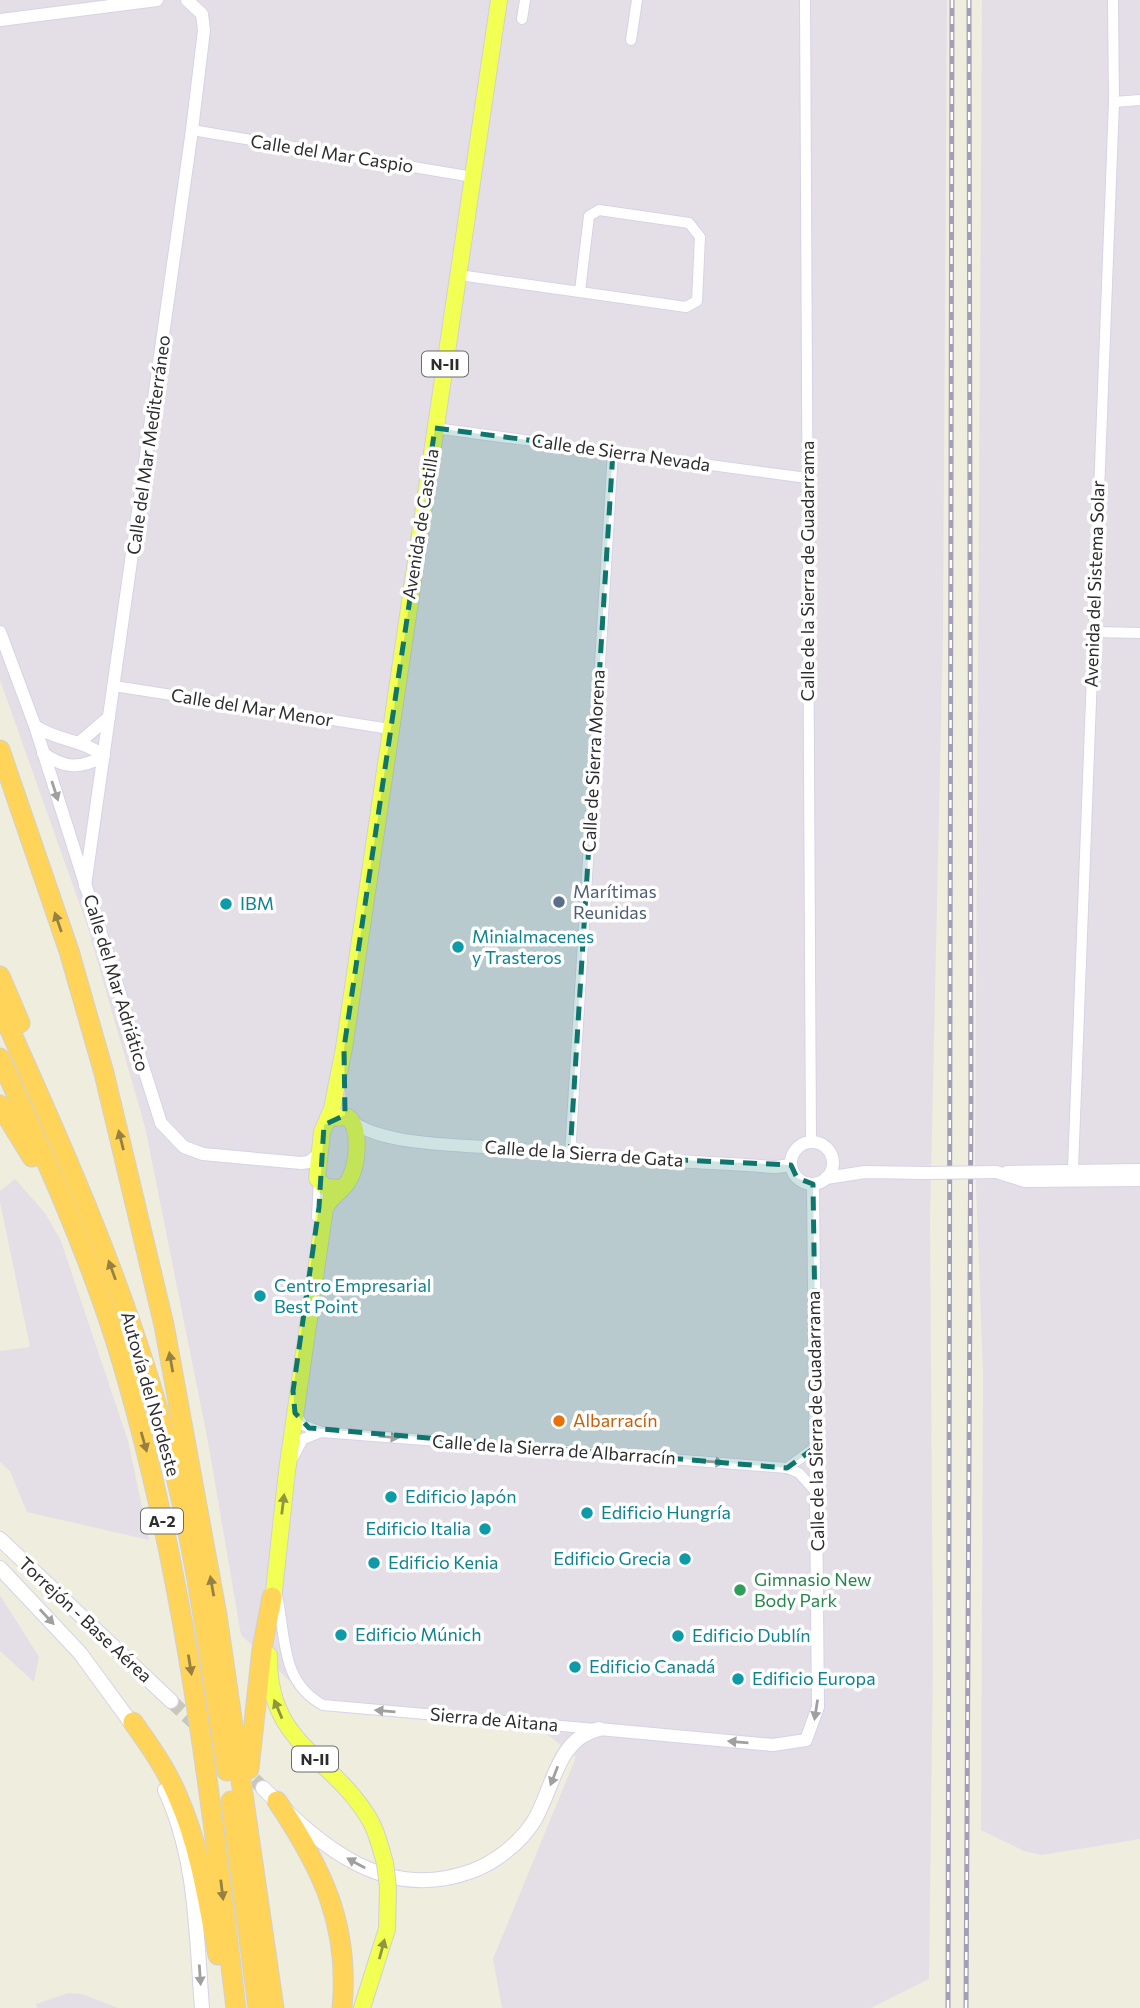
<svg xmlns="http://www.w3.org/2000/svg" width="1140" height="2008" font-family="Commissioner,sans-serif">
  <style>
    .industrial { fill: #e4dfe7 }
    .lines { fill: none; stroke-linecap: round; stroke-linejoin: round }
    .secondary-tunnel { stroke: #c8c7bb; stroke-width: 14; stroke-dasharray: 14 7; stroke-linecap: butt }
    .minor-casing { stroke: #d5d3e6; stroke-width: 12 }
    .tertiary-casing { stroke: #d5d3e6; stroke-width: 14 }
    .secondary-casing { stroke: #d5d3e6; stroke-width: 16 }
    .primary-casing { stroke: #d1d1d1; stroke-width: 18 }
    .motorway-casing { stroke: #d1d1d1; stroke-width: 21 }
    .minor { stroke: #fff; stroke-width: 10 }
    .tertiary { stroke: #fff; stroke-width: 12 }
    .secondary { stroke: #fff; stroke-width: 14 }
    .primary { stroke: #f2ff53; stroke-width: 16 }
    .motorway { stroke: #ffd459; stroke-width: 19 }
    .rail-casing { stroke: #a49fb9; stroke-width: 5 }
    .rail { stroke: #fff; stroke-width: 2.5; stroke-dasharray: 8; stroke-linecap: butt }
    .tertiary-bridge-casing { stroke: #d5d3e6; stroke-width: 14; stroke-linecap: butt }
    .primary-bridge-casing { stroke: #d1d1d1; stroke-width: 18; stroke-linecap: butt }
    .tertiary-bridge { stroke: #fff; stroke-width: 12 }
    .primary-bridge { stroke: #f2ff53; stroke-width: 16 }
    .oneway { fill: #a0a0a0 }
    .oneway2 { fill: #968043 }
    .oneway3 { fill: #909640 }
    .marked { fill: #0f766e; fill-opacity: 0.2; stroke: #0f766e; stroke-width: 5; stroke-dasharray: 14 9; stroke-linejoin: round }
    .service-dot { fill: #5c6f8a; stroke: #fff; stroke-width: 2.5 }
    .culture-dot { fill: #0f9aa8; stroke: #fff; stroke-width: 2.5 }
    .food-dot { fill: #e8710a; stroke: #fff; stroke-width: 2.5 }
    .leisure-dot { fill: #2e9e5b; stroke: #fff; stroke-width: 2.5 }
    .labels { text-anchor: middle; stroke-width: 7; stroke-linejoin: round; paint-order: stroke }
    .shield { fill: #fff; stroke: #6c6c6c; stroke-width: 2 }
    .shield-label { font-size: 16px; font-weight: bold; fill: #2d2d2d }
    .street-label { font-size: 18px; fill: #2d2d2d; stroke: #fff }
    .service-label { font-size: 18px; fill: #4e5e75; stroke: #fff; text-anchor: start }
    .culture-label { font-size: 18px; fill: #0d838f; stroke: #fff; text-anchor: start }
    .food-label { font-size: 18px; fill: #c56008; stroke: #fff; text-anchor: start }
    .leisure-label { font-size: 18px; fill: #27864d; stroke: #fff; text-anchor: start }
  </style>
  <rect width="100%" height="100%" fill="#efedde"/>
  <g class="industrial">
    <path d="M0,0H947L943,635L930,1222L933,1659L929,1979L871,2008H502L493,1959L576,1757L539,1728L318,1708L241,1635L208,1442L145,1127L87,925L0,680Z"/>
    <path d="M982,0H1140V1839L1042,1855L1024,1851L981,1830V1825L983,1374L975,1159Z"/>
    <path d="M15,1179L45,1213L61,1241L128,1441L149,1540L27,1512L10,1471L0,1462V1351L30,1347L0,1202V1191Z"/>
    <path d="M0,1595L39,1657L34,1682L0,1651Z"/>
    <path d="M68,1993L82,1994L118,2008H37L36,2004Z"/>
  </g>
  <g class="lines">
    <g class="secondary-tunnel">
      <path d="M171,1701L201,1729"/>
      <path d="M239,1765L263,1788"/>
    </g>
    <g class="minor-casing">
      <g id="minor">
        <path d="M805,0L811,1142"/>
        <path d="M522,19L525,0"/>
        <path d="M631,40L637,0"/>
        <path d="M1114,102L1140,100"/>
        <path d="M192,130L473,177"/>
        <path d="M459,275L686,307L697,301L700,237L689,223L599,210L589,216L580,291"/>
        <path d="M435,428L807,478"/>
        <path d="M1094,632L1140,633"/>
        <path d="M114,686L390,729"/>
        <path d="M570,1155L613,451"/>
        <path d="M1073,1169L1114,102L1113,0"/>
        <path d="M317,1217L319,1181"/>
        <path d="M295,1413L303,1425L321,1432L787,1468L799,1473L817,1493"/>
        <path d="M294,1456L303,1439L321,1432"/>
        <path d="M787,1468L817,1446"/>
        <path d="M277,1595C286,1636 280,1682 323,1705L596,1729"/>
      </g>
    </g>
    <g class="tertiary-casing">
      <g id="tertiary">
        <path d="M0,20L157,0"/>
        <path d="M0,632L35,726L161,1123L184,1147L203,1154L301,1163L309,1162L319,1154"/>
        <path d="M35,726C57,741 82,739 104,756C80,769 65,769 43,753"/>
        <path d="M81,741L109,717"/>
        <path d="M85,886L192,130L204,30L202,14L187,0"/>
        <path d="M354,1123C385,1144 447,1144 484,1147C581,1156 679,1161 776,1167L791,1165"/>
        <circle cx="812" cy="1163" r="21"/>
        <path d="M996,1172L1025,1181L1140,1180"/>
        <path d="M1007,1172L1140,1170"/>
        <path d="M826,1178L865,1172L926,1173"/>
        <path d="M599,1729L773,1745L806,1740L818,1707L813,1184"/>
      </g>
    </g>
    <g class="secondary-casing">
      <g id="secondary">
        <path d="M0,1539L171,1701"/>
        <path d="M0,1568L80,1653L137,1731"/>
        <path d="M263,1788C321,1847 385,1903 472,1871C496,1862 520,1843 534,1821C554,1788 556,1739 599,1729"/>
        <path d="M165,1790C197,1859 196,1933 202,2008"/>
      </g>
    </g>
    <g class="primary-casing">
      <g id="primary">
        <path d="M341,1188L325,1187L317,1178L322,1132L332,1109L344,1048L499,0"/>
        <path d="M272,1609L287,1471L325,1208C332,1195 343,1191 349,1180C358,1164 361,1129 348,1117L328,1118"/>
        <path d="M269,1655C267,1746 334,1756 371,1822C378,1835 381,1850 385,1863"/>
        <path d="M362,2008L387,1929L388,1887"/>
      </g>
    </g>
    <g class="motorway-casing">
      <g id="motorway">
        <path d="M0,750L69,951L104,1073L164,1325L217,1615L274,2008"/>
        <path d="M0,976L20,1023"/>
        <path d="M0,1008C66,1153 130,1298 170,1453C197,1557 210,1665 227,1771"/>
        <path d="M0,1058C42,1151 85,1244 116,1342C183,1559 209,1784 236,2008"/>
        <path d="M0,1105L32,1157"/>
        <path d="M133,1722C150,1746 167,1770 178,1797C200,1847 208,1902 218,1955"/>
        <path d="M249,1769L262,1649L272,1597"/>
        <path d="M231,1801L258,2008"/>
        <path d="M277,1801C322,1868 350,1925 342,2008"/>
      </g>
    </g>
    <use href="#minor" class="minor"/>
    <use href="#tertiary" class="tertiary"/>
    <use href="#secondary" class="secondary"/>
    <use href="#primary" class="primary"/>
    <use href="#motorway" class="motorway"/>
    <g class="rail-casing">
      <g id="rail">
        <path d="M948,2008L952,0"/>
        <path d="M966,2008L971,1097L969,0"/>
      </g>
    </g>
    <use href="#rail" class="rail"/>
    <g class="tertiary-bridge-casing">
      <path id="tertiary-bridge" d="M926,1173L996,1172"/>
    </g>
    <g class="primary-bridge-casing">
      <path id="primary-bridge" d="M385,1863L388,1887"/>
    </g>
    <use href="#tertiary-bridge" class="tertiary-bridge"/>
    <use href="#primary-bridge" class="primary-bridge"/>
  </g>
  <defs><path id="oneway-solid" d="M-6-.8H1V-3.2L6.5 0L1 3.2V.8H-6Z" transform="scale(1.75)"/></defs>
  <g class="oneway">
    <use href="#oneway-solid" transform="translate(55 791) rotate(72)"/>
    <use href="#oneway-solid" transform="translate(389 1437) rotate(5)"/>
    <use href="#oneway-solid" transform="translate(714 1462) rotate(5)"/>
    <use href="#oneway-solid" transform="translate(47 1617) rotate(47)"/>
    <use href="#oneway-solid" transform="translate(816 1710) rotate(99)"/>
    <use href="#oneway-solid" transform="translate(385 1711) rotate(-175)"/>
    <use href="#oneway-solid" transform="translate(738 1742) rotate(-175)"/>
    <use href="#oneway-solid" transform="translate(554 1776) rotate(111)"/>
    <use href="#oneway-solid" transform="translate(356 1863) rotate(-151)"/>
    <use href="#oneway-solid" transform="translate(200 1975) rotate(86)"/>
  </g>
  <g class="oneway2">
    <use href="#oneway-solid" transform="translate(58 922) rotate(-109)"/>
    <use href="#oneway-solid" transform="translate(121 1140) rotate(-104)"/>
    <use href="#oneway-solid" transform="translate(112 1270) rotate(-110)"/>
    <use href="#oneway-solid" transform="translate(171 1362) rotate(-100)"/>
    <use href="#oneway-solid" transform="translate(144 1442) rotate(74)"/>
    <use href="#oneway-solid" transform="translate(212 1586) rotate(-100)"/>
    <use href="#oneway-solid" transform="translate(190 1665) rotate(81)"/>
    <use href="#oneway-solid" transform="translate(222 1890) rotate(83)"/>
  </g>
  <g class="oneway3">
    <use href="#oneway-solid" transform="translate(283 1504) rotate(-83)"/>
    <use href="#oneway-solid" transform="translate(278 1709) rotate(-113)"/>
    <use href="#oneway-solid" transform="translate(382 1949) rotate(-75)"/>
  </g>
  <path class="marked" d="M435,428L613,451L570,1155L791,1165L797,1178L813,1184L817,1446L787,1468L309,1428L295,1413L293,1391L319,1207L324,1125L345,1115L344,1048Z"/>
  <circle class="service-dot" cx="559" cy="902" r="7"/>
  <g class="culture-dot">
    <circle cx="226" cy="904" r="7"/>
    <circle cx="458" cy="947" r="7"/>
    <circle cx="260" cy="1296" r="7"/>
    <circle cx="391" cy="1497" r="7"/>
    <circle cx="587" cy="1513" r="7"/>
    <circle cx="485" cy="1529" r="7"/>
    <circle cx="685" cy="1559" r="7"/>
    <circle cx="374" cy="1563" r="7"/>
    <circle cx="341" cy="1635" r="7"/>
    <circle cx="678" cy="1636" r="7"/>
    <circle cx="575" cy="1667" r="7"/>
    <circle cx="738" cy="1679" r="7"/>
  </g>
  <circle class="food-dot" cx="559" cy="1421" r="7"/>
  <circle class="leisure-dot" cx="740" cy="1590" r="7"/>
  <g class="labels">
    <g class="shield">
      <rect x="422" y="351.5" width="46" height="25" rx="5"/>
      <rect x="141" y="1508.5" width="42" height="25" rx="5"/>
      <rect x="292" y="1746.5" width="46" height="25" rx="5"/>
    </g>
    <g class="shield-label">
      <text x="445" y="370">N-II</text>
      <text x="162" y="1527">A-2</text>
      <text x="315" y="1765">N-II</text>
    </g>
    <g class="street-label">
      <text transform="translate(332 154) rotate(9)" y="6">Calle del Mar Caspio</text>
      <text transform="translate(149 445) rotate(-82)" y="6">Calle del Mar Mediterráneo</text>
      <text transform="translate(621 453) rotate(8)" y="6">Calle de Sierra Nevada</text>
      <text transform="translate(421 524) rotate(-81)" y="6">Avenida de Castilla</text>
      <text transform="translate(808 571) rotate(-90)" y="6">Calle de la Sierra de Guadarrama</text>
      <text transform="translate(1095 584) rotate(-88)" y="6">Avenida del Sistema Solar</text>
      <text transform="translate(252 708) rotate(9)" y="6">Calle del Mar Menor</text>
      <text transform="translate(594 761) rotate(-87)" y="6">Calle de Sierra Morena</text>
      <text transform="translate(116 983) rotate(73)" y="6">Calle del Mar Adriático</text>
      <text transform="translate(584 1154) rotate(4)" y="6">Calle de la Sierra de Gata</text>
      <text transform="translate(150 1394) rotate(74)" y="6">Autovía del Nordeste</text>
      <text transform="translate(816 1421) rotate(-91)" y="6">Calle de la Sierra de Guadarrama</text>
      <text transform="translate(554 1450) rotate(4)" y="6">Calle de la Sierra de Albarracín</text>
      <text transform="translate(85 1620) rotate(43)" y="6">Torrejón - Base Aérea</text>
      <text transform="translate(494 1720) rotate(5)" y="6">Sierra de Aitana</text>
    </g>
    <g class="service-label">
      <text x="573" y="898">Marítimas<tspan x="573" dy="21">Reunidas</tspan></text>
    </g>
    <g class="culture-label">
      <text x="240" y="910">IBM</text>
      <text x="472" y="943">Minialmacenes<tspan x="472" dy="21">y Trasteros</tspan></text>
      <text x="274" y="1292">Centro Empresarial<tspan x="274" dy="21">Best Point</tspan></text>
      <text x="405" y="1503">Edificio Japón</text>
      <text x="601" y="1519">Edificio Hungría</text>
      <text x="471" y="1535" text-anchor="end">Edificio Italia</text>
      <text x="671" y="1565" text-anchor="end">Edificio Grecia</text>
      <text x="388" y="1569">Edificio Kenia</text>
      <text x="355" y="1641">Edificio Múnich</text>
      <text x="692" y="1642">Edificio Dublín</text>
      <text x="589" y="1673">Edificio Canadá</text>
      <text x="752" y="1685">Edificio Europa</text>
    </g>
    <g class="food-label">
      <text x="573" y="1427">Albarracín</text>
    </g>
    <g class="leisure-label">
      <text x="754" y="1586">Gimnasio New<tspan x="754" dy="21">Body Park</tspan></text>
    </g>
  </g>
</svg>
